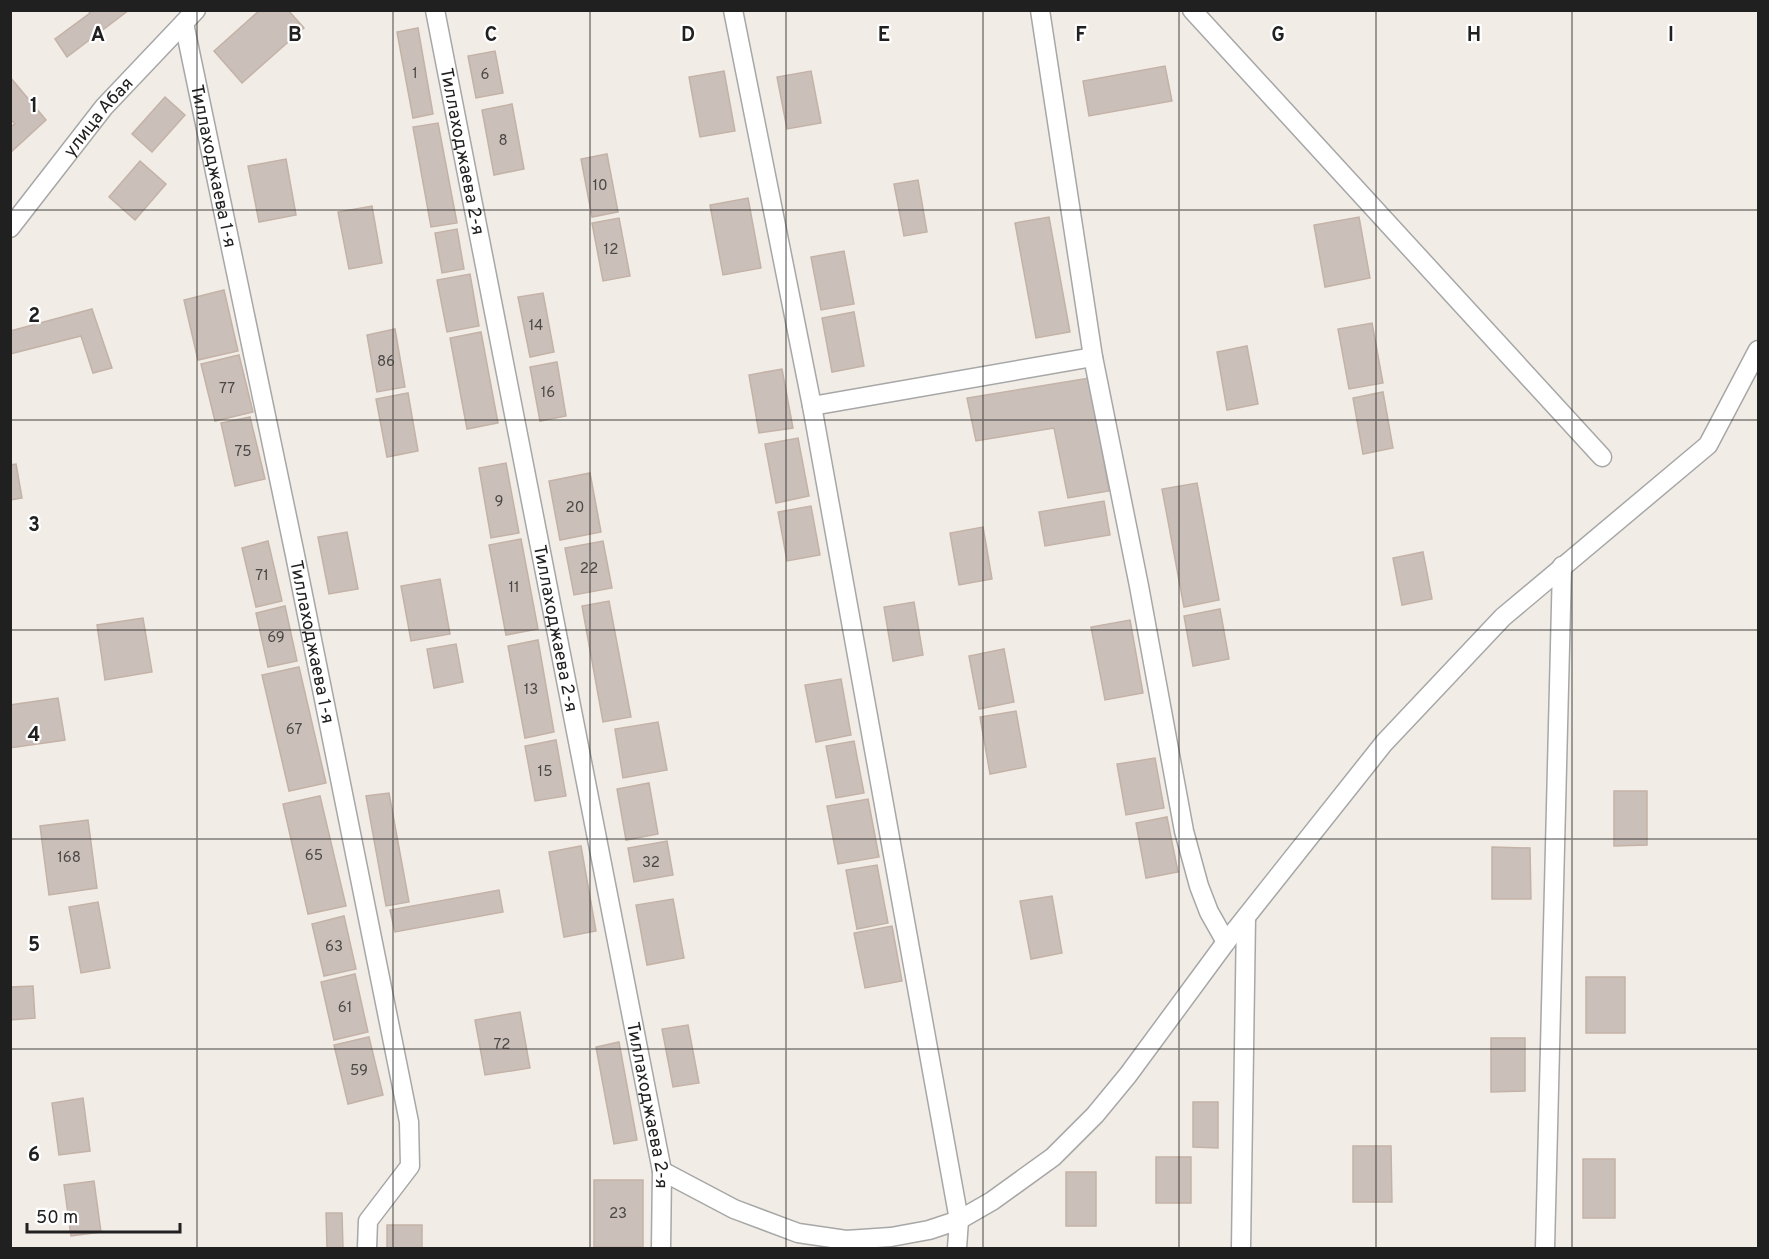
<svg xmlns="http://www.w3.org/2000/svg" width="1769" height="1259" font-family="Overpass,sans-serif">
  <style>
    .building { fill: #cabfb9; stroke: #c4b2a7; stroke-width: 1.5 }
    .lines { fill: none; stroke-linecap: round; stroke-linejoin: round }
    .minor-casing { stroke: #a7a7a7; stroke-width: 21 }
    .minor { stroke: #fff; stroke-width: 18 }
    .grid { fill: none; stroke: #202020; stroke-width: 1.5; stroke-opacity: 0.55 }
    .labels { text-anchor: middle; stroke-width: 4.5; stroke-linejoin: round; paint-order: stroke }
    .number-label { font-size: 15px; fill: #4a4846 }
    .street-label { font-size: 18px; fill: #202020; stroke: #fff }
    .grid-label { font-size: 20px; text-anchor: middle; font-weight: bold; fill: #202020; stroke: #fff; stroke-width: 4.5; stroke-linejoin: round; paint-order: stroke }
  </style>
  <rect width="100%" height="100%" fill="#f1ede6"/>
  <g class="building">
    <path d="M88,10H129L67,57L55,39L90,13Z"/>
    <path d="M260,10H288L304,28L242,83L214,51Z"/>
    <path d="M418,28L433,114L413,118L397,32Z"/>
    <path d="M495,51L503,93L476,98L468,56Z"/>
    <path d="M1165,66L1172,101L1089,116L1083,81Z"/>
    <path d="M724,71L735,131L700,137L689,77Z"/>
    <path d="M811,71L821,123L787,129L777,77Z"/>
    <path d="M10,77L46,120L10,153V127L15,124L10,119Z"/>
    <path d="M165,97L185,115L152,152L132,134Z"/>
    <path d="M512,104L524,169L494,175L482,110Z"/>
    <path d="M438,123L457,223L431,227L413,127Z"/>
    <path d="M607,154L618,212L592,217L581,159Z"/>
    <path d="M286,159L296,215L259,222L248,166Z"/>
    <path d="M140,161L166,184L135,220L109,197Z"/>
    <path d="M918,180L927,232L904,236L894,184Z"/>
    <path d="M748,198L761,268L723,275L710,205Z"/>
    <path d="M372,206L382,263L349,269L338,212Z"/>
    <path d="M1049,217L1070,332L1036,338L1015,223Z"/>
    <path d="M1359,217L1370,278L1325,287L1314,225Z"/>
    <path d="M619,218L630,276L603,281L592,223Z"/>
    <path d="M457,229L464,269L442,273L435,233Z"/>
    <path d="M844,251L854,304L821,310L811,257Z"/>
    <path d="M470,274L479,326L447,332L437,280Z"/>
    <path d="M224,290L238,351L198,360L184,300Z"/>
    <path d="M543,293L554,352L530,357L518,297Z"/>
    <path d="M92,309L112,368L93,373L81,336L10,354V331Z"/>
    <path d="M854,312L864,366L832,372L822,318Z"/>
    <path d="M1372,323L1383,383L1349,389L1338,329Z"/>
    <path d="M395,329L405,387L377,392L367,335Z"/>
    <path d="M481,332L498,423L467,429L450,338Z"/>
    <path d="M1247,346L1258,404L1227,410L1217,352Z"/>
    <path d="M239,355L253,412L215,421L201,364Z"/>
    <path d="M557,362L566,416L540,421L530,367Z"/>
    <path d="M782,369L793,428L759,433L749,375Z"/>
    <path d="M1089,378L1109,491L1068,498L1054,428L976,441L967,398Z"/>
    <path d="M1383,392L1393,448L1363,454L1353,398Z"/>
    <path d="M408,393L418,451L387,457L376,399Z"/>
    <path d="M250,417L265,479L235,486L221,423Z"/>
    <path d="M798,438L809,496L776,503L765,444Z"/>
    <path d="M506,463L519,533L491,538L479,468Z"/>
    <path d="M16,464L22,498L10,500V465Z"/>
    <path d="M590,473L601,532L560,540L549,481Z"/>
    <path d="M1197,483L1219,600L1184,607L1162,489Z"/>
    <path d="M1104,501L1110,535L1045,546L1039,512Z"/>
    <path d="M811,506L820,555L787,561L778,512Z"/>
    <path d="M983,527L992,579L959,585L950,533Z"/>
    <path d="M347,532L358,589L329,594L318,537Z"/>
    <path d="M521,539L538,629L506,635L489,545Z"/>
    <path d="M268,541L282,601L256,607L242,548Z"/>
    <path d="M603,541L612,588L574,595L565,548Z"/>
    <path d="M1423,552L1432,599L1402,605L1393,558Z"/>
    <path d="M440,579L450,634L411,641L401,586Z"/>
    <path d="M609,601L631,717L603,722L582,606Z"/>
    <path d="M914,602L923,655L893,661L884,607Z"/>
    <path d="M285,606L297,661L268,667L256,613Z"/>
    <path d="M1220,609L1229,659L1193,666L1184,616Z"/>
    <path d="M143,618L152,672L105,680L97,625Z"/>
    <path d="M1130,620L1143,693L1105,700L1091,627Z"/>
    <path d="M538,640L554,732L525,738L508,646Z"/>
    <path d="M456,644L463,682L434,688L427,649Z"/>
    <path d="M1004,649L1014,702L979,709L969,656Z"/>
    <path d="M299,667L326,783L289,791L262,675Z"/>
    <path d="M841,679L851,735L816,742L805,685Z"/>
    <path d="M58,698L65,740L10,748V705Z"/>
    <path d="M1016,711L1026,767L990,774L980,717Z"/>
    <path d="M658,722L667,770L623,778L615,729Z"/>
    <path d="M556,740L566,796L535,801L525,746Z"/>
    <path d="M854,741L864,793L836,798L826,746Z"/>
    <path d="M1155,758L1164,808L1126,815L1117,764Z"/>
    <path d="M649,783L658,834L626,840L617,789Z"/>
    <path d="M1614,791H1647V845L1614,846Z"/>
    <path d="M389,793L409,902L386,906L366,796Z"/>
    <path d="M320,796L346,906L308,914L283,804Z"/>
    <path d="M868,799L879,857L838,864L827,806Z"/>
    <path d="M1167,817L1178,872L1146,878L1136,823Z"/>
    <path d="M88,820L97,888L49,895L40,826Z"/>
    <path d="M667,841L673,875L634,882L628,848Z"/>
    <path d="M581,846L596,931L564,937L549,852Z"/>
    <path d="M1492,847L1530,848L1531,899H1492Z"/>
    <path d="M877,865L888,923L857,929L846,870Z"/>
    <path d="M499,890L503,912L395,932L390,910Z"/>
    <path d="M1052,896L1062,953L1031,959L1020,901Z"/>
    <path d="M673,899L684,958L647,965L636,905Z"/>
    <path d="M98,902L110,968L81,973L69,907Z"/>
    <path d="M344,916L356,969L324,976L312,924Z"/>
    <path d="M892,926L902,981L865,988L854,933Z"/>
    <path d="M355,974L368,1032L334,1040L321,982Z"/>
    <rect x="1586" y="977" width="39" height="56"/>
    <path d="M33,986L35,1018L10,1020V987Z"/>
    <path d="M520,1012L530,1068L485,1075L475,1020Z"/>
    <path d="M688,1025L699,1083L673,1087L662,1029Z"/>
    <path d="M369,1037L383,1095L348,1104L334,1045Z"/>
    <path d="M1491,1038H1525V1091L1491,1092Z"/>
    <path d="M619,1042L637,1140L614,1144L596,1047Z"/>
    <path d="M83,1098L90,1151L59,1155L52,1103Z"/>
    <path d="M1193,1102H1218V1148L1193,1147Z"/>
    <path d="M1353,1146H1391L1392,1202H1353Z"/>
    <rect x="1156" y="1157" width="35" height="46"/>
    <rect x="1583" y="1159" width="32" height="59"/>
    <rect x="1066" y="1172" width="30" height="54"/>
    <rect x="594" y="1180" width="49" height="67"/>
    <path d="M94,1181L101,1232L71,1236L64,1185Z"/>
    <path d="M326,1213H342L343,1248H327Z"/>
    <rect x="387" y="1225" width="35" height="23"/>
  </g>
  <g class="lines">
    <g class="minor-casing">
      <g id="minor">
        <path id="s1" d="M435,10L662,1171L661,1248"/>
        <path d="M733,10L812,406L959,1220L957,1248"/>
        <path d="M1040,10L1093,357L1139,586L1184,831L1199,886L1209,912L1226,942"/>
        <path d="M1192,10L1602,457"/>
        <path id="s2" d="M184,23L295,555L409,1122L410,1166L368,1221L367,1248"/>
        <path id="s3" d="M10,228L104,107L196,10"/>
        <path d="M812,406L1093,357"/>
        <path d="M662,1171L734,1209L798,1233L846,1240L891,1237L929,1230L959,1220L992,1201L1053,1157L1095,1115L1128,1075L1226,942L1384,743L1503,617L1708,445L1758,350"/>
        <path d="M1241,1248L1246,917"/>
        <path d="M1545,1248L1562,566"/>
      </g>
    </g>
    <use href="#minor" class="minor"/>
  </g>
  <path class="grid" d="M197,10V1248M393,10V1248M590,10V1248M786,10V1248M983,10V1248M1179,10V1248M1376,10V1248M1572,10V1248M10,210H1758M10,420H1758M10,630H1758M10,839H1758M10,1049H1758"/>
  <g class="labels">
    <g class="number-label">
      <text x="415" y="78">1</text>
      <text x="485" y="79">6</text>
      <text x="503" y="145">8</text>
      <text x="600" y="190">10</text>
      <text x="611" y="254">12</text>
      <text x="536" y="330">14</text>
      <text x="386" y="366">86</text>
      <text x="227" y="393">77</text>
      <text x="548" y="397">16</text>
      <text x="243" y="456">75</text>
      <text x="499" y="506">9</text>
      <text x="575" y="512">20</text>
      <text x="589" y="573">22</text>
      <text x="262" y="580">71</text>
      <text x="514" y="592">11</text>
      <text x="276" y="642">69</text>
      <text x="531" y="694">13</text>
      <text x="294" y="734">67</text>
      <text x="545" y="776">15</text>
      <text x="314" y="860">65</text>
      <text x="69" y="862">168</text>
      <text x="651" y="867">32</text>
      <text x="334" y="951">63</text>
      <text x="345" y="1012">61</text>
      <text x="502" y="1049">72</text>
      <text x="359" y="1075">59</text>
      <text x="618" y="1218">23</text>
    </g>
    <g class="street-label">
      <text dy="6" stroke="none"><textPath href="#s3" startOffset="142">улица Абая</textPath></text>
      <text dy="6" stroke="none"><textPath href="#s1" startOffset="144">Тиллаходжаева 2-я</textPath></text>
      <text dy="6" stroke="none"><textPath href="#s2" startOffset="146">Тиллаходжаева 1-я</textPath></text>
      <text dy="6" stroke="none"><textPath href="#s1" startOffset="630">Тиллаходжаева 2-я</textPath></text>
      <text dy="6" stroke="none"><textPath href="#s2" startOffset="632">Тиллаходжаева 1-я</textPath></text>
      <text dy="6" stroke="none"><textPath href="#s1" startOffset="1116">Тиллаходжаева 2-я</textPath></text>
    </g>
  </g>
  <g class="grid-label">
    <text x="98" y="41">A</text>
    <text x="295" y="41">B</text>
    <text x="491" y="41">C</text>
    <text x="688" y="41">D</text>
    <text x="884" y="41">E</text>
    <text x="1081" y="41">F</text>
    <text x="1278" y="41">G</text>
    <text x="1474" y="41">H</text>
    <text x="1671" y="41">I</text>
    <text x="34" y="112">1</text>
    <text x="34" y="322">2</text>
    <text x="34" y="531">3</text>
    <text x="34" y="741">4</text>
    <text x="34" y="951">5</text>
    <text x="34" y="1161">6</text>
  </g>
  <rect width="1769" height="1259" fill="none" stroke="#202020" stroke-width="24"/>
  <path d="M27 1223v9h153v-9" fill="none" stroke="#202020" stroke-width="3"/>
  <text x="36" y="1223" font-size="18" fill="#202020" stroke="#ffffff" stroke-width="4.5" paint-order="stroke">50 m</text>
</svg>
